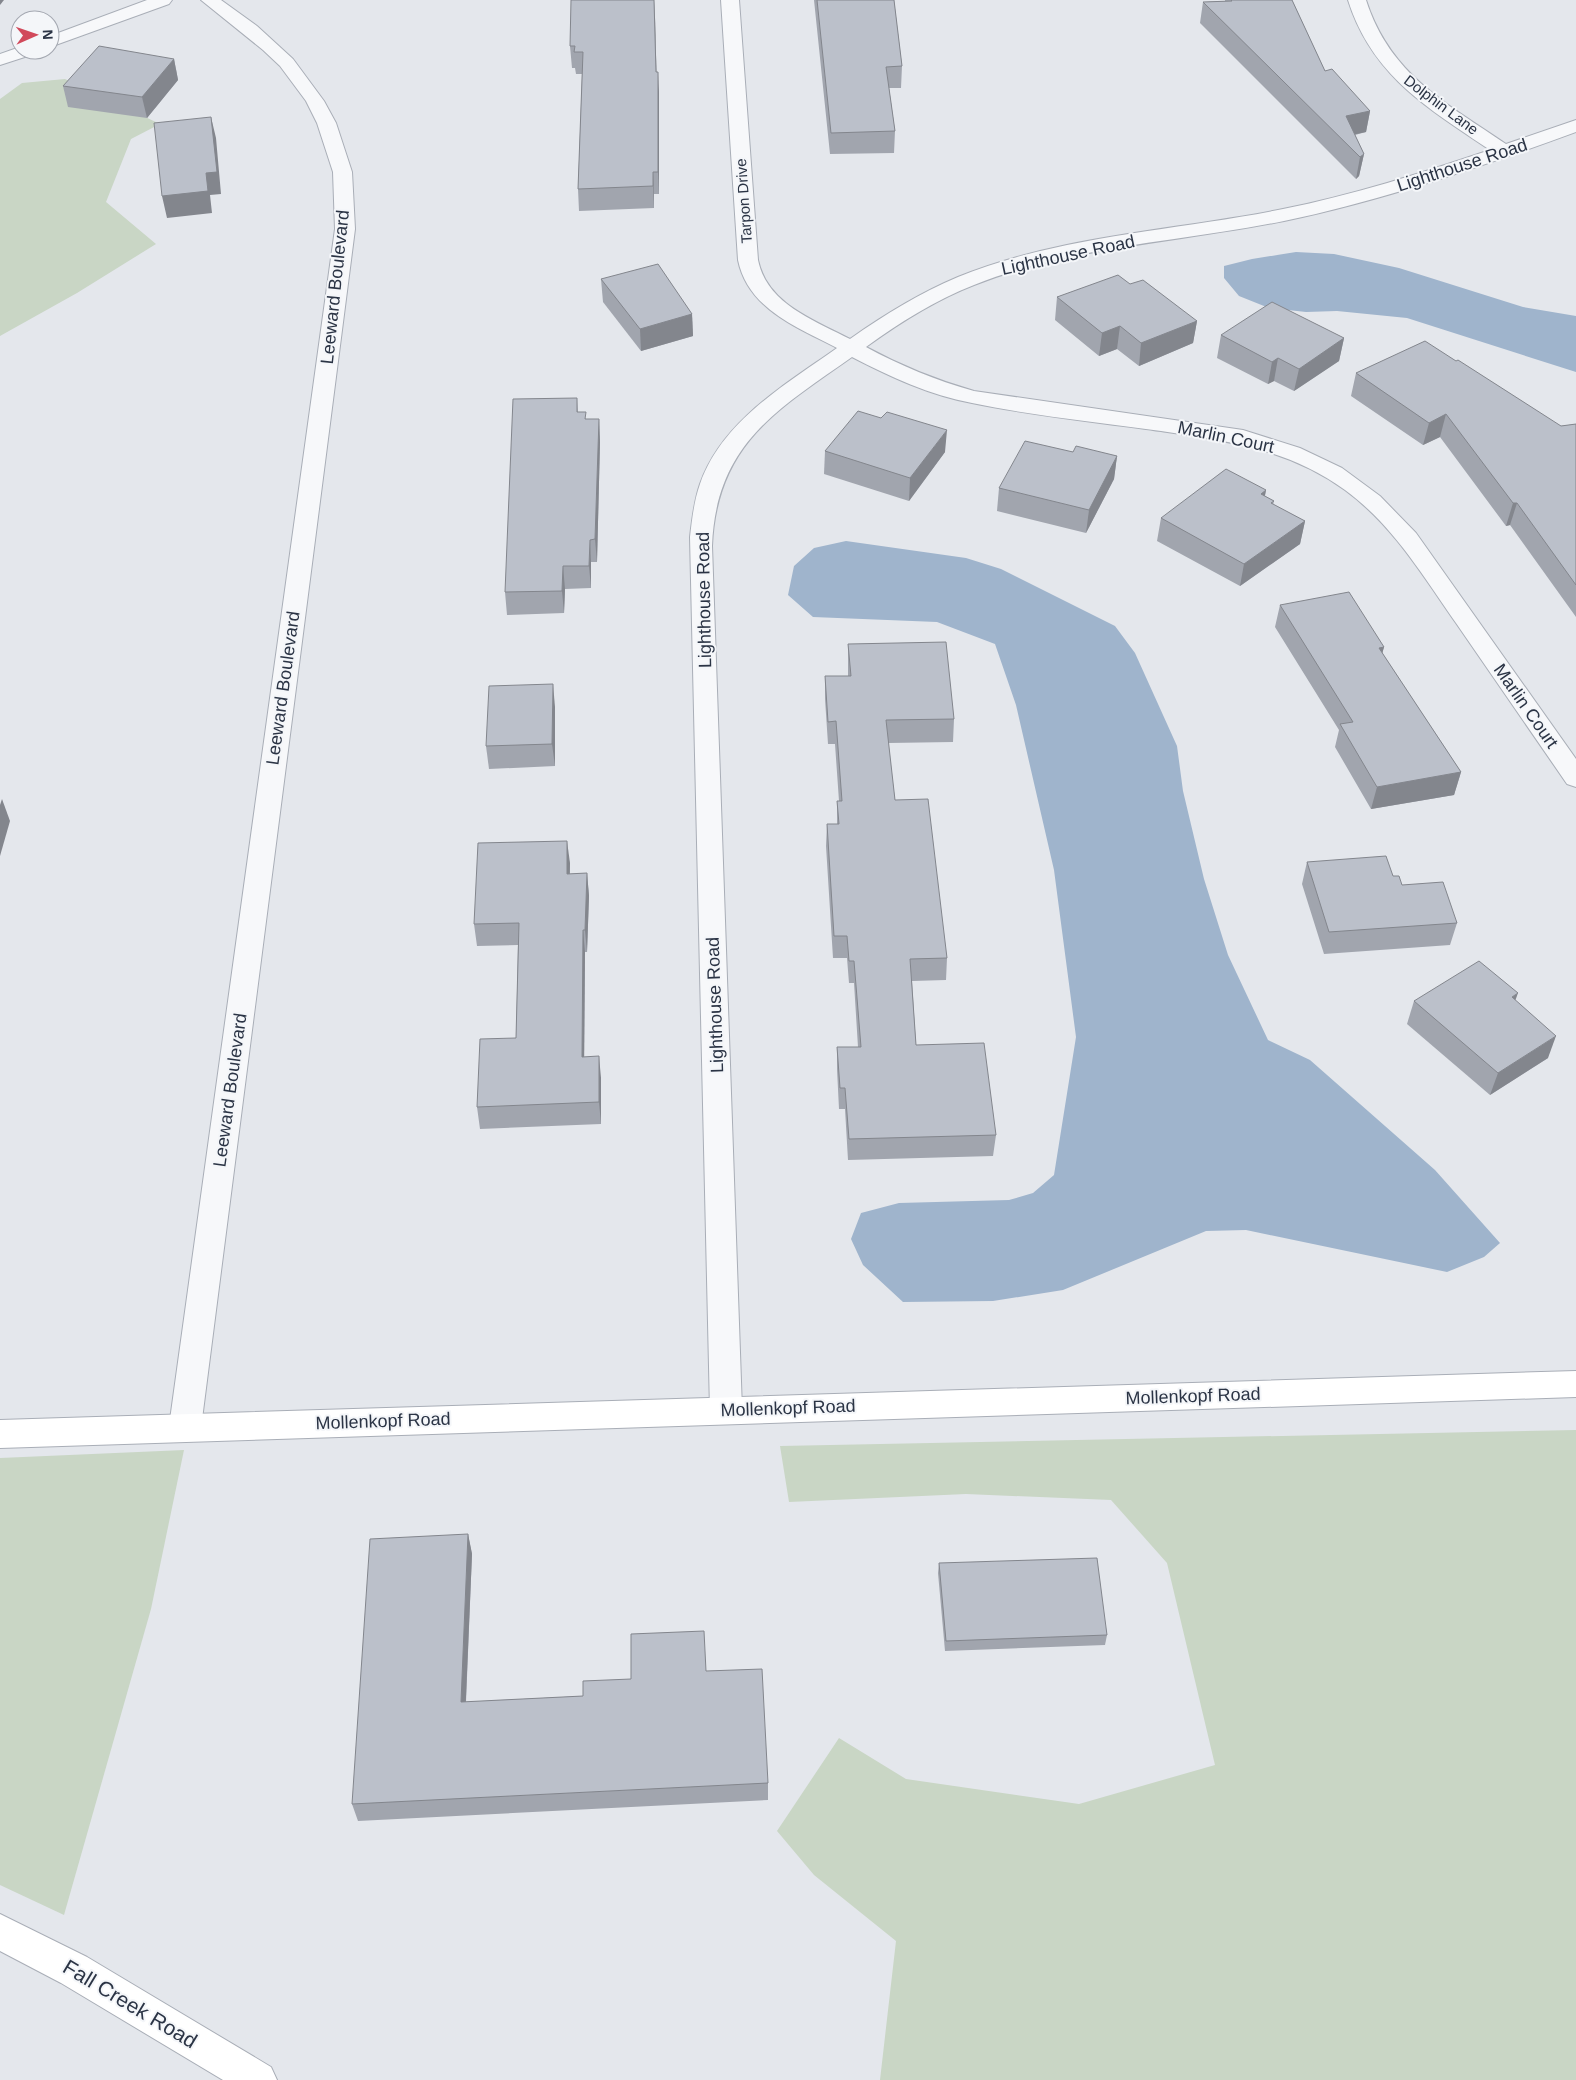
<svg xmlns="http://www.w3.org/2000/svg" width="1576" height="2080" font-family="Arial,sans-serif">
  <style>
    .green { fill: #c9d6c5 }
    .water { fill: #9fb4cc }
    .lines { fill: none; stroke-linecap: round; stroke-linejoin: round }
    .street-casing { stroke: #a9aeb7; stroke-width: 2 }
    .secondary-casing { stroke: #a9aeb7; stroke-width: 2 }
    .street { fill: #f7f8fa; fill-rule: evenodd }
    .secondary { fill: #fff; fill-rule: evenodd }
    .wall { fill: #a1a5ae }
    .shaded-wall { fill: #83868d }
    .building { fill: #bbc0ca; stroke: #83868d }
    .labels { text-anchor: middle; stroke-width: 4; stroke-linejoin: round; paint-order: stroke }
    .far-street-label { font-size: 15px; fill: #2b3445; stroke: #f4f6f9 }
    .street-label { font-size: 18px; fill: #2b3445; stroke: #f4f6f9 }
    .near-street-label { font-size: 21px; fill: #2b3445; stroke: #f4f6f9 }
  </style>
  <rect width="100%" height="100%" fill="#e4e7ec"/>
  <g class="green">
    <path d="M65,79L160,124L131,139L106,202L156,244L77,293L0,336V99L22,83Z"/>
    <path d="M1576,1430V2080H880L896,1941L814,1875L777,1831L839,1738L906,1779L1079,1804L1215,1765L1167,1563L1111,1500L966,1494L789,1502L780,1446Z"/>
    <path d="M184,1450L151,1609L64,1915L0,1885V1458Z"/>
  </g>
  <g class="water">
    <path d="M1296,252L1334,254L1399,268L1523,307L1576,316V372L1407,318L1337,311L1306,312L1269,308L1239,296L1224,278V266L1252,259Z"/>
    <path d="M846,541L966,558L1001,569L1115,626L1135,653L1177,746L1183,791L1204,879L1228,955L1268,1040L1310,1060L1435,1170L1500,1243L1484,1257L1447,1272L1246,1230L1206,1231L1063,1290L993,1301L903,1302L863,1265L851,1239L861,1213L899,1203L1009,1200L1033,1193L1054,1175L1076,1037L1054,870L1016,705L995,644L937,622L813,617L788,595L794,566L814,548Z"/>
  </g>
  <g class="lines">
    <g class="street-casing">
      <g id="street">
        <path d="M147,0H172L169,4L50,47V36Z"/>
        <path d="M201,0H221L257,26L293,59L324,101L336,123L352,172L355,229L201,1427L196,1437L185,1441L174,1437L169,1427L335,229L333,172L317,123L306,101L280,66L263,50Z"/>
        <path d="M721,0H739L758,260C767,304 814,320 850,339C884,315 920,293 958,277C1061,235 1175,231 1283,209C1353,195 1422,173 1490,150C1428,108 1372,76 1348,0H1366C1390,75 1446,103 1506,144L1576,120V132C1480,167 1384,200 1284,221C1180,242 1072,246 974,285C935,300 899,323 866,347C901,366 935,380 974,391L1243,430L1300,448L1342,468L1380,496L1416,533L1576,759V787L1567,784C1530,730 1493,677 1456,623C1423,576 1393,525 1345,490C1289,449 1228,441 1161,431C1098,422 1034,416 972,403C929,395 891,377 852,357C777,410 716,444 712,546L742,1410L737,1420L726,1423L715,1420L710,1410L690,537C692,519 694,501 700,484C722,421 785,385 837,348C797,327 748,309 738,260Z"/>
        <path d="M20,47V50H37L34,54L0,65V54Z"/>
      </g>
    </g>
    <g class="secondary-casing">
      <g id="secondary">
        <path d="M1576,1371V1397L0,1448V1420Z"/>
        <path d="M0,1914L87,1957L271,2067L277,2080H223L61,1983L0,1951Z"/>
      </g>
    </g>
    <use href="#street" class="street"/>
    <use href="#secondary" class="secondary"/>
  </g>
  <g class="wall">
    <path d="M654,0L656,72L659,93V194H654V208L579,211L578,189L582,74H576L575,68H572L570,46Z"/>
    <path d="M814,0H894L902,66L901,88H889L895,131L894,153L830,154Z"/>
    <path d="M1225,0H1292L1325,71L1370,111L1366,132L1355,135L1364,154L1359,176L1356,179L1200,23L1203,2L1225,1Z"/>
    <path d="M174,59L178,80L147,118L68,107L63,86Z"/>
    <path d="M601,279L692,314L693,336L641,351L603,302Z"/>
    <path d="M1130,284L1197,321L1193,343L1139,366L1117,349L1099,356L1055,320L1057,297Z"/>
    <path d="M1221,335L1344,338L1339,361L1294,391L1274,381L1268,384L1217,358Z"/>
    <path d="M1356,373L1561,426L1576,424V617L1510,525L1506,526L1440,437L1423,445L1351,396Z"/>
    <path d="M577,398L578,412L586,419H599L600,442L597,562H591V588L565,589L564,613L507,615L505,592Z"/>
    <path d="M825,451L945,452L909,501L824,474Z"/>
    <path d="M1073,452L1117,456L1114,479L1086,533L997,511L999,488Z"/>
    <path d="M1266,490L1265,496L1274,501L1273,505L1305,521L1300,544L1240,586L1157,541L1161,518Z"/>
    <path d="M1280,605L1384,647L1382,653L1461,772L1454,795L1371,809L1335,747L1339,730L1275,627Z"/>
    <path d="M848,644L954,719L953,742L888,743L895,800L947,958L946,980L912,981L916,1045L996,1135L993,1156L848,1160L845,1109H839L837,1069V1047H858L854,983H849L847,958H833L826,846L827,824H837V801H839L835,744H828L825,699V676H848Z"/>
    <path d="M555,707V766L489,769L486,746Z"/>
    <path d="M1307,862L1393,876L1402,885L1457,923L1450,945L1324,954L1302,884Z"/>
    <path d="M570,863V874L587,873L589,896L587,952H585L584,1057L601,1078V1124L480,1129L477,1107L516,1038L518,945L477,946L474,924Z"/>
    <path d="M1414,1001L1548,1058L1490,1095L1407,1024Z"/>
    <path d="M468,1534L472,1554L466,1702L583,1696L631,1679L706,1671L768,1783V1800L358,1821L352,1804Z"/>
    <path d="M939,1563L1107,1635L1105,1645L945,1651L938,1573Z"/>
  </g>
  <g class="shaded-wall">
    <path d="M0,0H4L0,5Z"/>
    <path d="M654,0L655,17L657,93L656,72Z"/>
    <path d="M174,59L178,80L147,118L142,97Z"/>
    <path d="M658,72L659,93V194L658,172Z"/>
    <path d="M1370,111L1366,132L1342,137L1346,116Z"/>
    <path d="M211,117L216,138L221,194L210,195L212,213L167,218L162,196L206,173Z"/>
    <path d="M1364,154L1359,176L1356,179L1360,157Z"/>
    <path d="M653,172L654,194V208L653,186Z"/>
    <path d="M692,314L693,336L641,351L640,329Z"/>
    <path d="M1197,321L1193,343L1139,366L1141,343Z"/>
    <path d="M1120,326L1117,349L1099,356L1102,333Z"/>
    <path d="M1344,338L1339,361L1294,391L1299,369Z"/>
    <path d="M1278,358L1274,381L1268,384L1272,362Z"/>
    <path d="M1446,414L1440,437L1423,445L1429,423Z"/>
    <path d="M599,419L600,442L597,562L595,539Z"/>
    <path d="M947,430L945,452L909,501L910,478Z"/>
    <path d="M1117,456L1114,479L1086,533L1089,510Z"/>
    <path d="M1266,490L1261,513V494Z"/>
    <path d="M1513,503H1517L1510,525L1506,526Z"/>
    <path d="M1305,521L1300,544L1240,586L1244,564Z"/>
    <path d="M590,540L591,562V588L589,566Z"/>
    <path d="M563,566L565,589L564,613L562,591Z"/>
    <path d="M1384,647L1378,670L1379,648Z"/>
    <path d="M553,684L555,707V766L552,744Z"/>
    <path d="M1461,772L1454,795L1371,809L1377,787Z"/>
    <path d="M2,799L10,821L0,856V805Z"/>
    <path d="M567,841L570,863L569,896L567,874Z"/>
    <path d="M587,873L589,896L587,952L585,930Z"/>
    <path d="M583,930L585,952L584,1079L582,1057Z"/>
    <path d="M1518,993L1510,1015L1512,997Z"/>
    <path d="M1556,1036L1548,1058L1490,1095L1498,1073Z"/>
    <path d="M599,1056L601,1078V1124L599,1102Z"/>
    <path d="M468,1534L472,1554L465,1720L461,1702Z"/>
  </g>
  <g class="building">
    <path d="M571,0H654L656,72H658V172H653V186L578,189L583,52H574L575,46H570Z"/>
    <path d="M817,0H894L902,66L886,67L895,131L831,133Z"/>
    <path d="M1231,0H1292L1325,71L1332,69L1370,111L1346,116L1364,154L1360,157L1203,2L1232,1Z"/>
    <path d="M99,46L174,59L142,97L63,86Z"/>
    <path d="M211,117L217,172L206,173L208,191L162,196L154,123Z"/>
    <path d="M658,264L692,314L640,329L601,279Z"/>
    <path d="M1118,275L1130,284L1143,280L1197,321L1141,343L1120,326L1102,333L1057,297Z"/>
    <path d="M1272,302L1344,338L1299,369L1278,358L1272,362L1221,335Z"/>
    <path d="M1425,341L1456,361L1458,360L1561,426L1576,424V585L1517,503H1513L1446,414L1429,423L1356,373Z"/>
    <path d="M577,398V412H586L585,419H599L595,539L590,540L589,566H563L562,591L505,592L513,399Z"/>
    <path d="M858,411L881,418L887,412L947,430L910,478L825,451Z"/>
    <path d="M1025,441L1073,452L1076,446L1117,456L1089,510L999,488Z"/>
    <path d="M1226,469L1266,490L1261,494L1274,501L1271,503L1305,521L1244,564L1161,518Z"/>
    <path d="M1349,592L1384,647L1379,648L1461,772L1377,787L1340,724L1353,722L1280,605Z"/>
    <path d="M946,642L954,719L886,720L895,800L928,799L947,958L910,959L916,1045L984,1043L996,1135L849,1139L845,1088H840L837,1047H861L854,961H849L847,936H834L827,824H839L837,801H842L836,721L828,722L825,676H851L848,644Z"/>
    <path d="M553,684L552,744L486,746L489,686Z"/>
    <path d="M567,841V874L587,873L585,930H583L582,1057L599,1056V1102L477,1107L480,1039L516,1038L519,923L474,924L478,843Z"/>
    <path d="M1386,856L1393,876H1399L1402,885L1443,882L1457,923L1329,932L1307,862Z"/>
    <path d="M1479,961L1518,993L1512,997L1556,1036L1498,1073L1414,1001Z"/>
    <path d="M468,1534L461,1702L583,1696V1681L631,1679V1634L704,1631L706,1671L762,1669L768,1783L352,1804L370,1539Z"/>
    <path d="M1097,1558L1107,1635L946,1641L939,1563Z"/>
  </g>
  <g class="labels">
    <g class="far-street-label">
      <text transform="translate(1441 105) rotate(37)" y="5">Dolphin Lane</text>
      <text transform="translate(744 201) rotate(-94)" y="5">Tarpon Drive</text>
    </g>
    <g class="street-label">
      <text transform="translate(1462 165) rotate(-18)" y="6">Lighthouse Road</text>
      <text transform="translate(1068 255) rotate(-12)" y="6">Lighthouse Road</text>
      <text transform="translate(335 287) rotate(-84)" y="6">Leeward Boulevard</text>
      <text transform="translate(1226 437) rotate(12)" y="6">Marlin Court</text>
      <text transform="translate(704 600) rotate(-91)" y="6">Lighthouse Road</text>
      <text transform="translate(283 688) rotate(-82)" y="6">Leeward Boulevard</text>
      <text transform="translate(1526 706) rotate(55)" y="6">Marlin Court</text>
      <text transform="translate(715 1005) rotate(-92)" y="6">Lighthouse Road</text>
      <text transform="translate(230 1090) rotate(-82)" y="6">Leeward Boulevard</text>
      <text transform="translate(1193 1396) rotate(-2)" y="6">Mollenkopf Road</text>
      <text transform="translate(788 1408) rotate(-2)" y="6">Mollenkopf Road</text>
      <text transform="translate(383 1421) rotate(-2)" y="6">Mollenkopf Road</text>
    </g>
    <g class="near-street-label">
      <text transform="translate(130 2004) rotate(31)" y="7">Fall Creek Road</text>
    </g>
  </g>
  <g transform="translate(35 35) rotate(88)"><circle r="24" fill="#f4f6f9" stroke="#a4a8b1"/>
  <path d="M0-4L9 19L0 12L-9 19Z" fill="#d1495b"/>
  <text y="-8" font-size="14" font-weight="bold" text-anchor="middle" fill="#2b3445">N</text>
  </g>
</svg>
